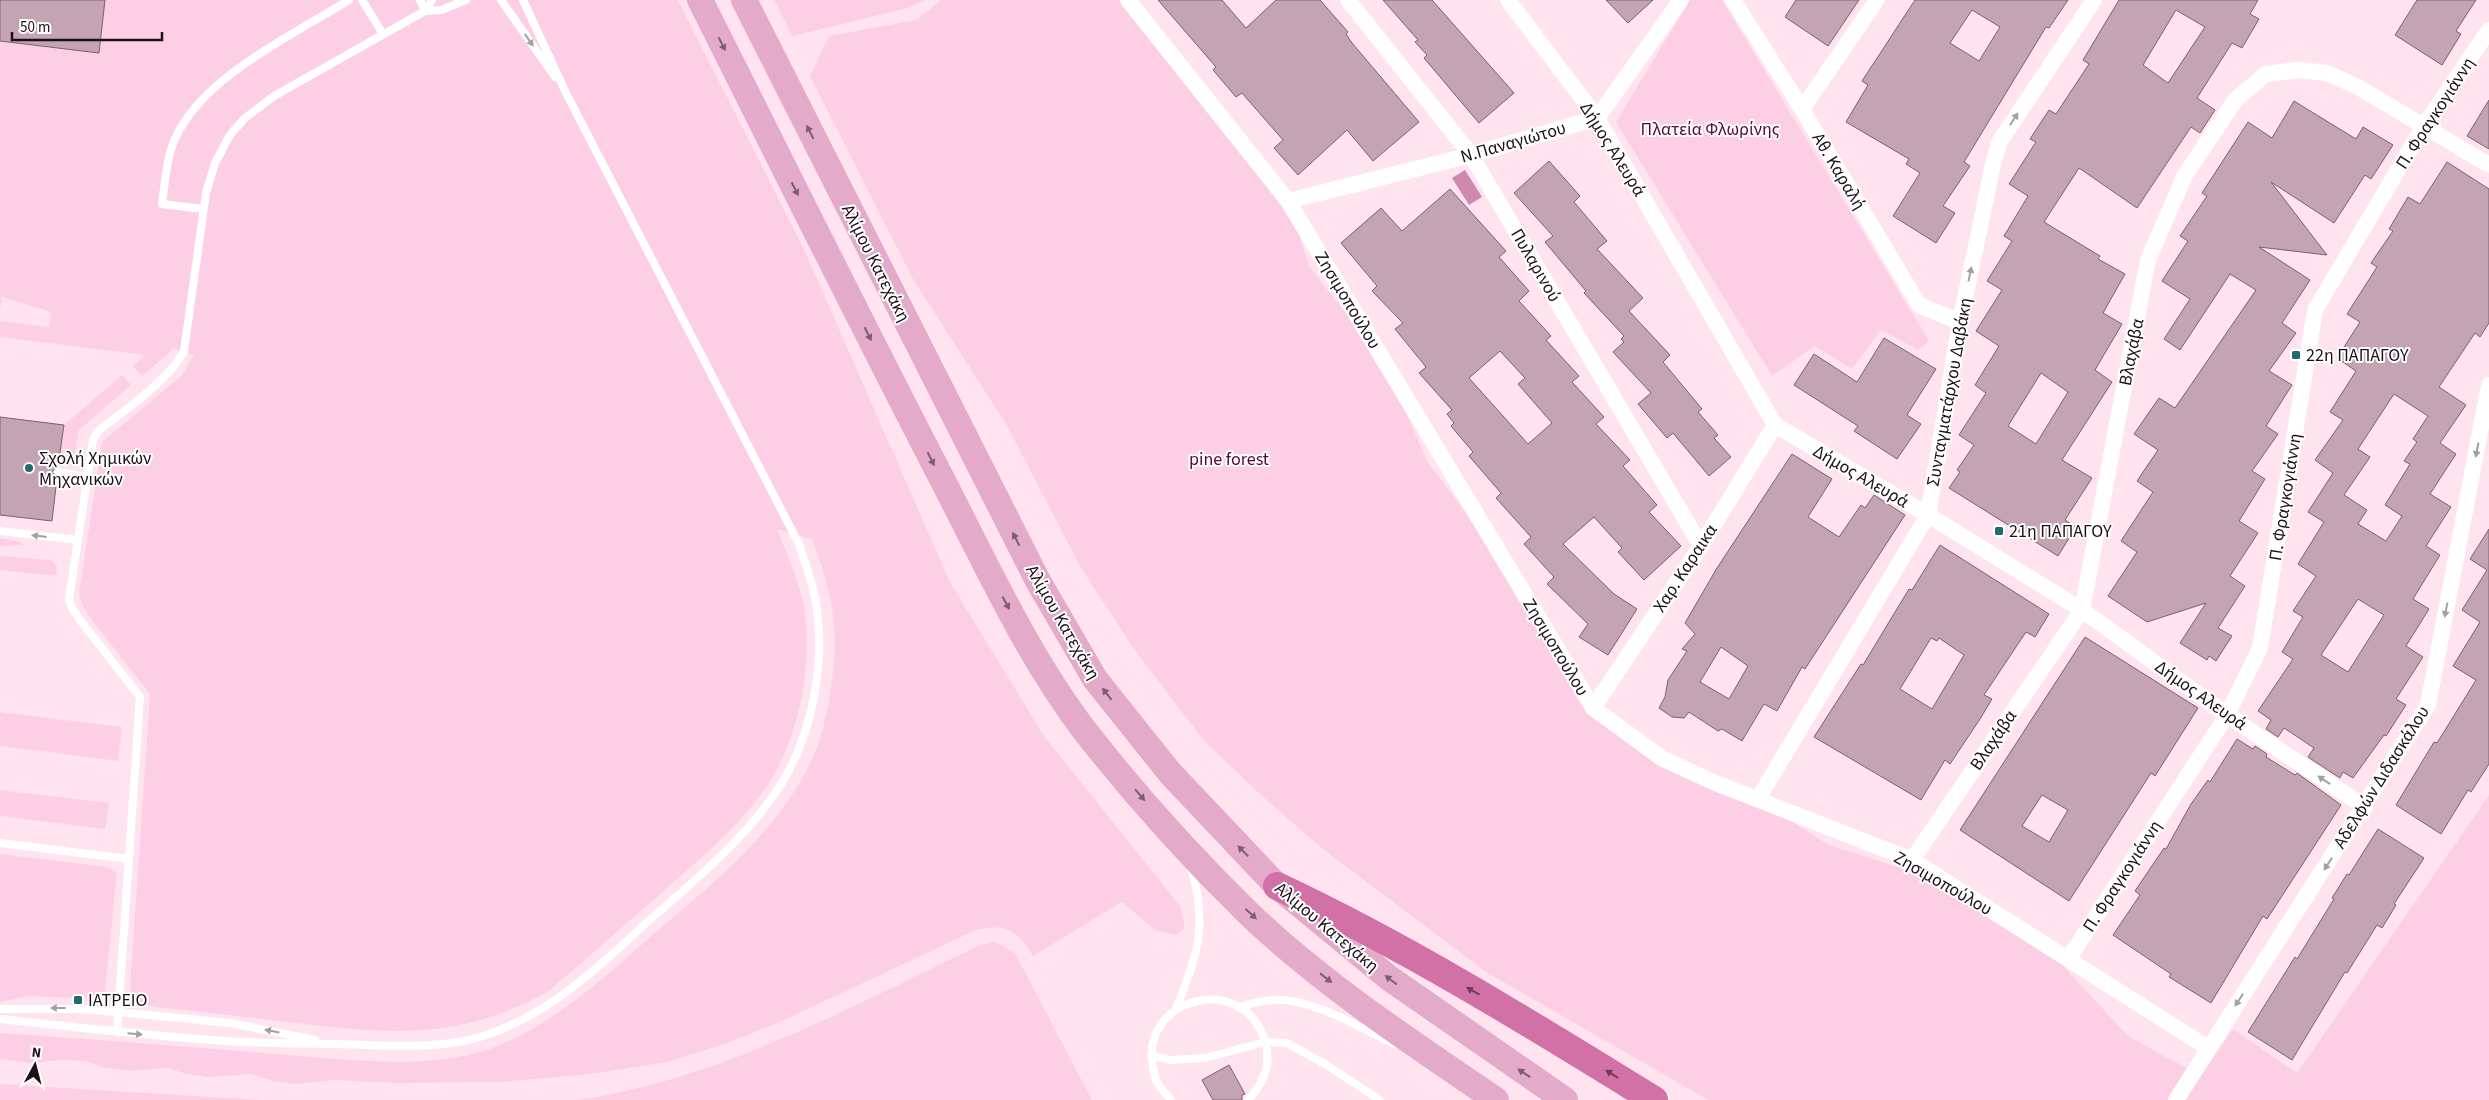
<svg xmlns="http://www.w3.org/2000/svg" width="2489" height="1100" font-family="'Source Sans 3',sans-serif">
  <style>
    .green { fill: #fdcfe5 }
    .water { fill: #cd8aad }
    .building { fill: #c4a4b3; stroke: #7c606e; fill-rule: evenodd }
    .lines { fill: none; stroke-linecap: round; stroke-linejoin: round }
    .lane { stroke: #fff; stroke-width: 8 }
    .street { stroke: #fff; stroke-width: 16 }
    .primary { stroke: #e3aaca; stroke-width: 26 }
    .highway { stroke: #d171a6; stroke-width: 28 }
    .oneway { fill: #a49fa2 }
    .oneway2 { fill: #7f5d70 }
    .oneway3 { fill: #6d3c57 }
    .poi-dot { fill: #1f6b6d; stroke: #fff; stroke-width: 2 }
    .labels { text-anchor: middle; stroke-width: 4; stroke-linejoin: round; paint-order: stroke }
    .street-label { font-size: 18px; fill: #1b1016; stroke: #fff }
    .park-label { font-size: 18px; fill: #58063c; stroke: #fff }
    .poi-label { font-size: 18px; fill: #1b1016; stroke: #fff; text-anchor: start }
  </style>
  <rect width="100%" height="100%" fill="#ffe4f0"/>
  <g class="green">
    <path d="M0,0H678L804,249L950,582L1044,736L1180,906L1185,928L1176,935L1155,930L1122,902L1033,956C1016,930 1007,923 976,930L780,1022L725,1044L667,1062L591,1074L499,1082L397,1083L334,1080L295,1084L273,1081L251,1074L207,1077L183,1073L168,1068L129,1071L101,1067L86,1061L63,1060L30,1063L0,1059V1033C91,1039 182,1046 273,1054C333,1058 404,1068 464,1056C530,1043 591,989 640,946C703,891 776,837 812,759C822,737 828,711 831,686C840,628 832,593 812,539L777,529C787,555 799,579 804,607C813,664 800,734 769,783C742,824 702,857 666,889C627,923 588,957 549,991C461,1041 391,1034 295,1023C249,1017 202,1012 156,1007L142,1004L132,998L130,987L150,694L88,615L82,604L79,593L102,442L181,376L194,355L172,348L171,351L142,376L133,366L145,355L0,337V321L49,327L51,312L2,297L0,311Z"/>
    <path d="M774,0H924L908,8L792,36Z"/>
    <path d="M941,0H1127L1289,203L1309,266L1386,365L1427,461L1512,575L1574,677L1662,759L1756,798L1829,845L1904,869L2040,941L2128,1036L2201,1076L2233,1029L2297,1073L2489,795V1100H1708L1486,972L1324,850L1263,797L1204,741L1134,649L1081,568L1006,424L914,281L810,76L829,36L916,20Z"/>
    <path d="M1690,0H1722L1929,341L1918,350L1881,330L1852,369L1815,346L1772,376L1616,122Z"/>
    <path d="M122,375L131,385L79,430L73,466L59,464L64,425Z"/>
    <path d="M0,538L22,542L23,545L0,546Z"/>
    <path d="M0,556L51,560L57,566L56,576L0,570Z"/>
    <path d="M0,712L122,727L118,761L0,746Z"/>
    <path d="M0,790L109,803L105,829L0,816Z"/>
    <path d="M0,854L107,867L117,873L105,991L102,996L77,998L28,996L0,1002Z"/>
    <path d="M995,942L1015,953L1092,1100H578C721,1079 850,1007 980,945Z"/>
    <path d="M0,1084L261,1100H0Z"/>
  </g>
  <path class="water" d="M1465,170L1482,197L1469,205L1452,178Z"/>
  <g class="building">
    <path d="M0,0H105L99,53L0,41Z"/>
    <path d="M1158,0H1222L1246,28L1276,0H1320L1348,32L1346,34L1352,43L1419,122L1373,161L1347,130L1298,175L1274,148L1283,140L1242,93L1236,97L1213,70L1216,67Z"/>
    <path d="M1383,0H1432L1514,93L1479,123L1424,58L1427,55L1415,42L1418,40Z"/>
    <path d="M1606,0H1653L1628,23Z"/>
    <path d="M1796,0H1859L1828,46L1785,17Z"/>
    <path d="M1915,0H2068L2049,28L2046,27L1964,162L1970,166L1943,206L1955,213L1936,243L1893,216L1920,173L1906,164L1909,159L1846,122L1868,85L1862,81ZM1972,10L2000,27L1979,61L1950,43Z"/>
    <path d="M2119,0H2258L2250,14L2259,19L2242,48L2232,43L2197,98L2215,110L2200,133L2191,127L2137,208L2079,168L2044,222L2100,256L2098,259L2125,274L2103,313L2122,324L2095,370L2112,382L2062,460L2092,478L2065,520L2076,527L2058,556L1949,488L1960,472L1957,470L1974,445L1959,435L1986,393L1975,385L1999,346L1976,331L2002,290L1987,281L2012,241L2004,236L2028,196L2009,184L2036,142L2030,139L2049,110L2056,114L2089,64L2083,60ZM2176,10L2205,27L2168,83L2143,65ZM2041,373L2068,392L2036,444L2008,426Z"/>
    <path d="M2417,0H2476L2456,31L2461,34L2442,65L2395,35Z"/>
    <path d="M2489,100V149L2467,136Z"/>
    <path d="M2294,101L2356,139L2363,127L2393,145L2371,179L2365,175L2334,223L2271,182L2327,255L2259,247L2310,280L2282,323L2296,333L2269,371L2292,385L2266,426L2278,434L2252,471L2265,479L2239,521L2258,533L2230,576L2245,586L2218,628L2232,636L2216,661L2209,656L2207,660L2180,643L2206,603L2147,622L2108,596L2137,552L2121,541L2153,492L2137,481L2158,450L2134,434L2159,398L2175,408L2256,290L2230,274L2180,350L2164,339L2190,299L2162,281L2188,241L2180,236L2207,196L2202,193L2248,122L2272,138Z"/>
    <path d="M1549,161L1580,196L1574,202L1607,241L1597,249L1643,298L1629,311L1670,355L1663,362L1702,409L1698,412L1718,435L1714,438L1731,457L1709,476L1673,433L1667,438L1638,404L1651,393L1613,352L1624,342L1621,339L1624,336L1584,293L1586,291L1545,242L1553,236L1514,193Z"/>
    <path d="M2447,162L2489,189V323L2480,337L2475,333L2439,387L2466,405L2440,443L2456,454L2430,494L2451,507L2426,546L2440,555L2413,599L2429,609L2406,646L2423,657L2396,699L2406,705L2386,736L2384,735L2353,778L2343,772L2340,778L2308,757L2314,748L2284,728L2278,737L2266,729L2271,720L2258,711L2293,659L2282,652L2303,617L2293,611L2316,576L2298,564L2324,522L2308,512L2333,473L2315,460L2343,420L2330,412L2356,371L2337,358L2360,322L2347,314L2377,267L2371,263L2393,231L2389,229L2408,197L2420,204ZM2394,394L2428,416L2413,439L2417,442L2404,461L2410,464L2385,505L2402,516L2386,541L2358,524L2367,510L2344,495L2370,457L2358,449ZM2358,599L2384,615L2348,672L2321,655Z"/>
    <path d="M1450,189L1506,251L1499,257L1529,291L1519,301L1551,336L1546,340L1579,376L1572,382L1604,417L1596,424L1630,460L1623,466L1657,505L1649,512L1681,546L1644,580L1618,552L1622,548L1594,517L1563,544L1614,594L1637,609L1608,655L1579,637L1588,624L1547,584L1554,577L1524,544L1531,537L1496,498L1501,493L1469,456L1473,452L1451,426L1454,423L1447,414L1452,410L1419,373L1426,367L1395,329L1403,323L1372,291L1377,286L1341,243L1381,208L1402,231ZM1500,351L1525,378L1518,384L1552,423L1528,444L1469,378Z"/>
    <path d="M1884,338L1936,369L1907,415L1921,424L1897,459L1854,431L1858,426L1794,385L1814,354L1857,382Z"/>
    <path d="M0,417L64,425L58,466L52,472L57,478L52,521L0,515Z"/>
    <path d="M1792,454L1832,479L1808,517L1839,537L1861,505L1865,508L1874,495L1905,515L1805,669L1802,667L1777,711L1764,704L1742,741L1722,729L1718,731L1689,712L1684,718L1672,717L1659,708L1665,697L1668,680L1687,651L1682,649L1695,634L1685,623L1717,568ZM1721,647L1748,666L1729,699L1700,682Z"/>
    <path d="M2489,529V764L2471,792L2468,790L2441,834L2396,805L2434,742L2437,743L2476,680L2453,666L2480,622L2462,610L2487,570L2470,559Z"/>
    <path d="M1940,545L2049,614L2035,637L2026,632L1984,695L1992,699L1980,719L1950,764L1945,760L1921,800L1814,737L1861,664L1863,665L1909,589L1912,590ZM1931,638L1937,641L1939,638L1964,655L1932,709L1900,689Z"/>
    <path d="M2085,637L2198,708L2155,776L2151,773L2069,901L1960,830ZM2042,795L2068,810L2049,842L2022,826Z"/>
    <path d="M2237,739L2253,749L2255,746L2267,754L2266,757L2295,775L2297,773L2341,805L2267,919L2263,916L2211,1003L2169,977L2171,974L2113,935L2140,895L2135,891L2164,848L2166,849L2191,804L2208,780L2210,782Z"/>
    <path d="M2378,829L2424,858L2394,904L2396,905L2382,928L2377,925L2347,973L2345,972L2292,1060L2248,1032L2295,957L2297,959L2334,899L2332,898L2347,874L2349,875Z"/>
    <path d="M1229,1065L1245,1094L1242,1095V1100H1213L1202,1080Z"/>
  </g>
  <g class="lines">
    <g class="lane">
      <path d="M362,0L383,34"/>
      <path d="M420,0L425,11"/>
      <path d="M501,0L555,77"/>
      <path d="M425,11L432,0"/>
      <path d="M203,209L162,204C165,183 166,161 174,141C201,77 293,35 349,0"/>
      <path d="M58,472L87,477"/>
      <path d="M0,531L78,540"/>
      <path d="M0,843L129,859"/>
      <path d="M1238,1007C1253,1003 1269,999 1284,1000C1323,1004 1360,1028 1394,1044"/>
      <path d="M1176,1008C1198,955 1208,924 1191,868"/>
      <path d="M0,1009H77L118,1012L230,1023L315,1040"/>
      <path d="M0,1019C75,1027 150,1036 226,1041C262,1044 298,1043 334,1044C377,1045 421,1049 464,1041C537,1025 590,975 643,926C690,884 743,842 778,789C812,737 826,664 816,603C813,583 805,563 799,544L566,93L523,0"/>
      <path d="M117,1032L140,697L80,620L72,608L69,599L93,440L98,431C123,412 171,378 184,351L206,193L215,163L230,135L244,119L274,96L425,11L441,10L466,0"/>
      <path d="M1151,1055L1170,1060L1205,1058L1265,1042L1287,1043L1325,1064L1380,1100"/>
      <path d="M1171,1100C1167,1094 1160,1088 1157,1082C1155,1078 1154,1072 1153,1067C1139,997 1244,971 1265,1041C1272,1063 1264,1083 1248,1100"/>
    </g>
    <g class="street">
      <path d="M1128,0L1288,201L1593,708L1663,759L1713,782L1912,860L2208,1048"/>
      <path d="M1348,0L1471,155L1701,546"/>
      <path d="M1508,0L1597,118L1775,425L1928,515L2082,610L2227,715L2365,807"/>
      <path d="M1733,0L1802,109L1919,305L1960,322"/>
      <path d="M1802,109L1877,0"/>
      <path d="M1288,201L1471,155L1597,118L1681,0"/>
      <path d="M1593,708L1701,546L1775,425"/>
      <path d="M1758,799L1928,515L1960,322L1994,160L2000,141L2094,0"/>
      <path d="M1912,860L2082,610L2148,260L2185,175L2236,99L2266,74L2299,70L2327,73L2358,87L2489,165"/>
      <path d="M2069,958L2227,715L2260,648L2315,310L2424,126L2489,30"/>
      <path d="M2176,1100L2428,705L2489,385"/>
    </g>
    <g class="primary">
      <path d="M700,0C780,159 859,319 941,477C985,562 1027,655 1085,731C1134,794 1190,856 1247,912C1322,984 1411,1042 1496,1100"/>
      <path d="M744,0L1038,581L1095,679L1170,773L1277,886L1389,978L1565,1100"/>
    </g>
    <path class="highway" d="M1277,886C1407,947 1531,1024 1654,1100"/>
  </g>
  <defs><path id="oneway-solid" d="M-6-.8H1V-3.2L6.5 0L1 3.2V.8H-6Z" transform="scale(1.25)"/></defs>
  <g class="oneway">
    <use href="#oneway-solid" transform="translate(529 40) rotate(55)"/>
    <use href="#oneway-solid" transform="translate(2014 119) rotate(-57)"/>
    <use href="#oneway-solid" transform="translate(1970 274) rotate(-78)"/>
    <use href="#oneway-solid" transform="translate(2477 450) rotate(101)"/>
    <use href="#oneway-solid" transform="translate(39 536) rotate(-173)"/>
    <use href="#oneway-solid" transform="translate(2446 610) rotate(101)"/>
    <use href="#oneway-solid" transform="translate(2324 780) rotate(-146)"/>
    <use href="#oneway-solid" transform="translate(2328 864) rotate(123)"/>
    <use href="#oneway-solid" transform="translate(2239 1000) rotate(123)"/>
    <use href="#oneway-solid" transform="translate(58 1008) rotate(-180)"/>
    <use href="#oneway-solid" transform="translate(272 1031) rotate(-169)"/>
    <use href="#oneway-solid" transform="translate(135 1034) rotate(5)"/>
  </g>
  <g class="oneway2">
    <use href="#oneway-solid" transform="translate(722 44) rotate(63)"/>
    <use href="#oneway-solid" transform="translate(810 132) rotate(-117)"/>
    <use href="#oneway-solid" transform="translate(795 189) rotate(63)"/>
    <use href="#oneway-solid" transform="translate(868 334) rotate(63)"/>
    <use href="#oneway-solid" transform="translate(931 459) rotate(63)"/>
    <use href="#oneway-solid" transform="translate(1016 539) rotate(-117)"/>
    <use href="#oneway-solid" transform="translate(1006 603) rotate(61)"/>
    <use href="#oneway-solid" transform="translate(1107 694) rotate(-128)"/>
    <use href="#oneway-solid" transform="translate(1140 795) rotate(49)"/>
    <use href="#oneway-solid" transform="translate(1243 851) rotate(-134)"/>
    <use href="#oneway-solid" transform="translate(1251 914) rotate(42)"/>
    <use href="#oneway-solid" transform="translate(1326 978) rotate(38)"/>
    <use href="#oneway-solid" transform="translate(1391 980) rotate(-143)"/>
    <use href="#oneway-solid" transform="translate(1524 1073) rotate(-146)"/>
  </g>
  <g class="oneway3">
    <use href="#oneway-solid" transform="translate(1473 991) rotate(-151)"/>
    <use href="#oneway-solid" transform="translate(1612 1074) rotate(-148)"/>
  </g>
  <g class="poi-dot">
    <rect x="2291" y="350" width="10" height="10" rx="2.5"/>
    <circle cx="29" cy="468" r="5"/>
    <rect x="1994" y="526" width="10" height="10" rx="2.5"/>
    <rect x="73" y="995" width="10" height="10" rx="2.5"/>
  </g>
  <g class="labels">
    <g class="street-label">
      <text transform="translate(2435 113) rotate(-57)" y="6">Π. Φραγκογιάννη</text>
      <text transform="translate(1513 142) rotate(-16)" y="6">Ν.Παναγιώτου</text>
      <text transform="translate(1613 149) rotate(58)" y="6">Δήμος Αλευρά</text>
      <text transform="translate(1839 171) rotate(59)" y="6">Αθ. Καραλή</text>
      <text transform="translate(876 263) rotate(63)" y="6">Αλίμου Κατεχάκη</text>
      <text transform="translate(1536 265) rotate(60)" y="6">Πυλαρινού</text>
      <text transform="translate(1348 300) rotate(59)" y="6">Ζησιμοπούλου</text>
      <text transform="translate(2131 352) rotate(-79)" y="6">Βλαχάβα</text>
      <text transform="translate(1949 392) rotate(-80)" y="6">Συνταγματάρχου Δαβάκη</text>
      <text transform="translate(1861 476) rotate(30)" y="6">Δήμος Αλευρά</text>
      <text transform="translate(2285 497) rotate(-81)" y="6">Π. Φραγκογιάννη</text>
      <text transform="translate(1685 568) rotate(-57)" y="6">Χαρ. Καραικα</text>
      <text transform="translate(1063 622) rotate(60)" y="6">Αλίμου Κατεχάκη</text>
      <text transform="translate(1556 647) rotate(59)" y="6">Ζησιμοπούλου</text>
      <text transform="translate(2201 695) rotate(35)" y="6">Δήμος Αλευρά</text>
      <text transform="translate(1993 740) rotate(-56)" y="6">Βλαχάβα</text>
      <text transform="translate(2381 777) rotate(-58)" y="6">Αδελφών Διδασκάλου</text>
      <text transform="translate(2122 876) rotate(-57)" y="6">Π. Φραγκογιάννη</text>
      <text transform="translate(1943 883) rotate(30)" y="6">Ζησιμοπούλου</text>
      <text transform="translate(1327 927) rotate(40)" y="6">Αλίμου Κατεχάκη</text>
    </g>
    <g class="park-label">
      <text x="1710" y="135">Πλατεία Φλωρίνης</text>
      <text x="1229" y="465">pine forest</text>
    </g>
    <g class="poi-label">
      <text x="2306" y="361">22η ΠΑΠΑΓΟΥ</text>
      <text x="39" y="464">Σχολή Χημικών<tspan x="39" dy="21">Μηχανικών</tspan></text>
      <text x="2009" y="537">21η ΠΑΠΑΓΟΥ</text>
      <text x="88" y="1006">ΙΑΤΡΕΙΟ</text>
    </g>
  </g>
  <g transform="translate(35 1065) rotate(7)" stroke="#ffffff" stroke-width="4" paint-order="stroke">
  <path d="M0-4L9 19L0 12L-9 19Z" fill="#1b1016"/>
  <text y="-8" font-size="14" font-weight="bold" text-anchor="middle" fill="#1b1016">N</text>
  </g>
  <path d="M12 32v8h150v-8" fill="none" stroke="#1b1016" stroke-width="2.5"/>
  <text x="20" y="32" font-size="15" fill="#1b1016" stroke="#ffffff" stroke-width="4" paint-order="stroke">50 m</text>
</svg>
